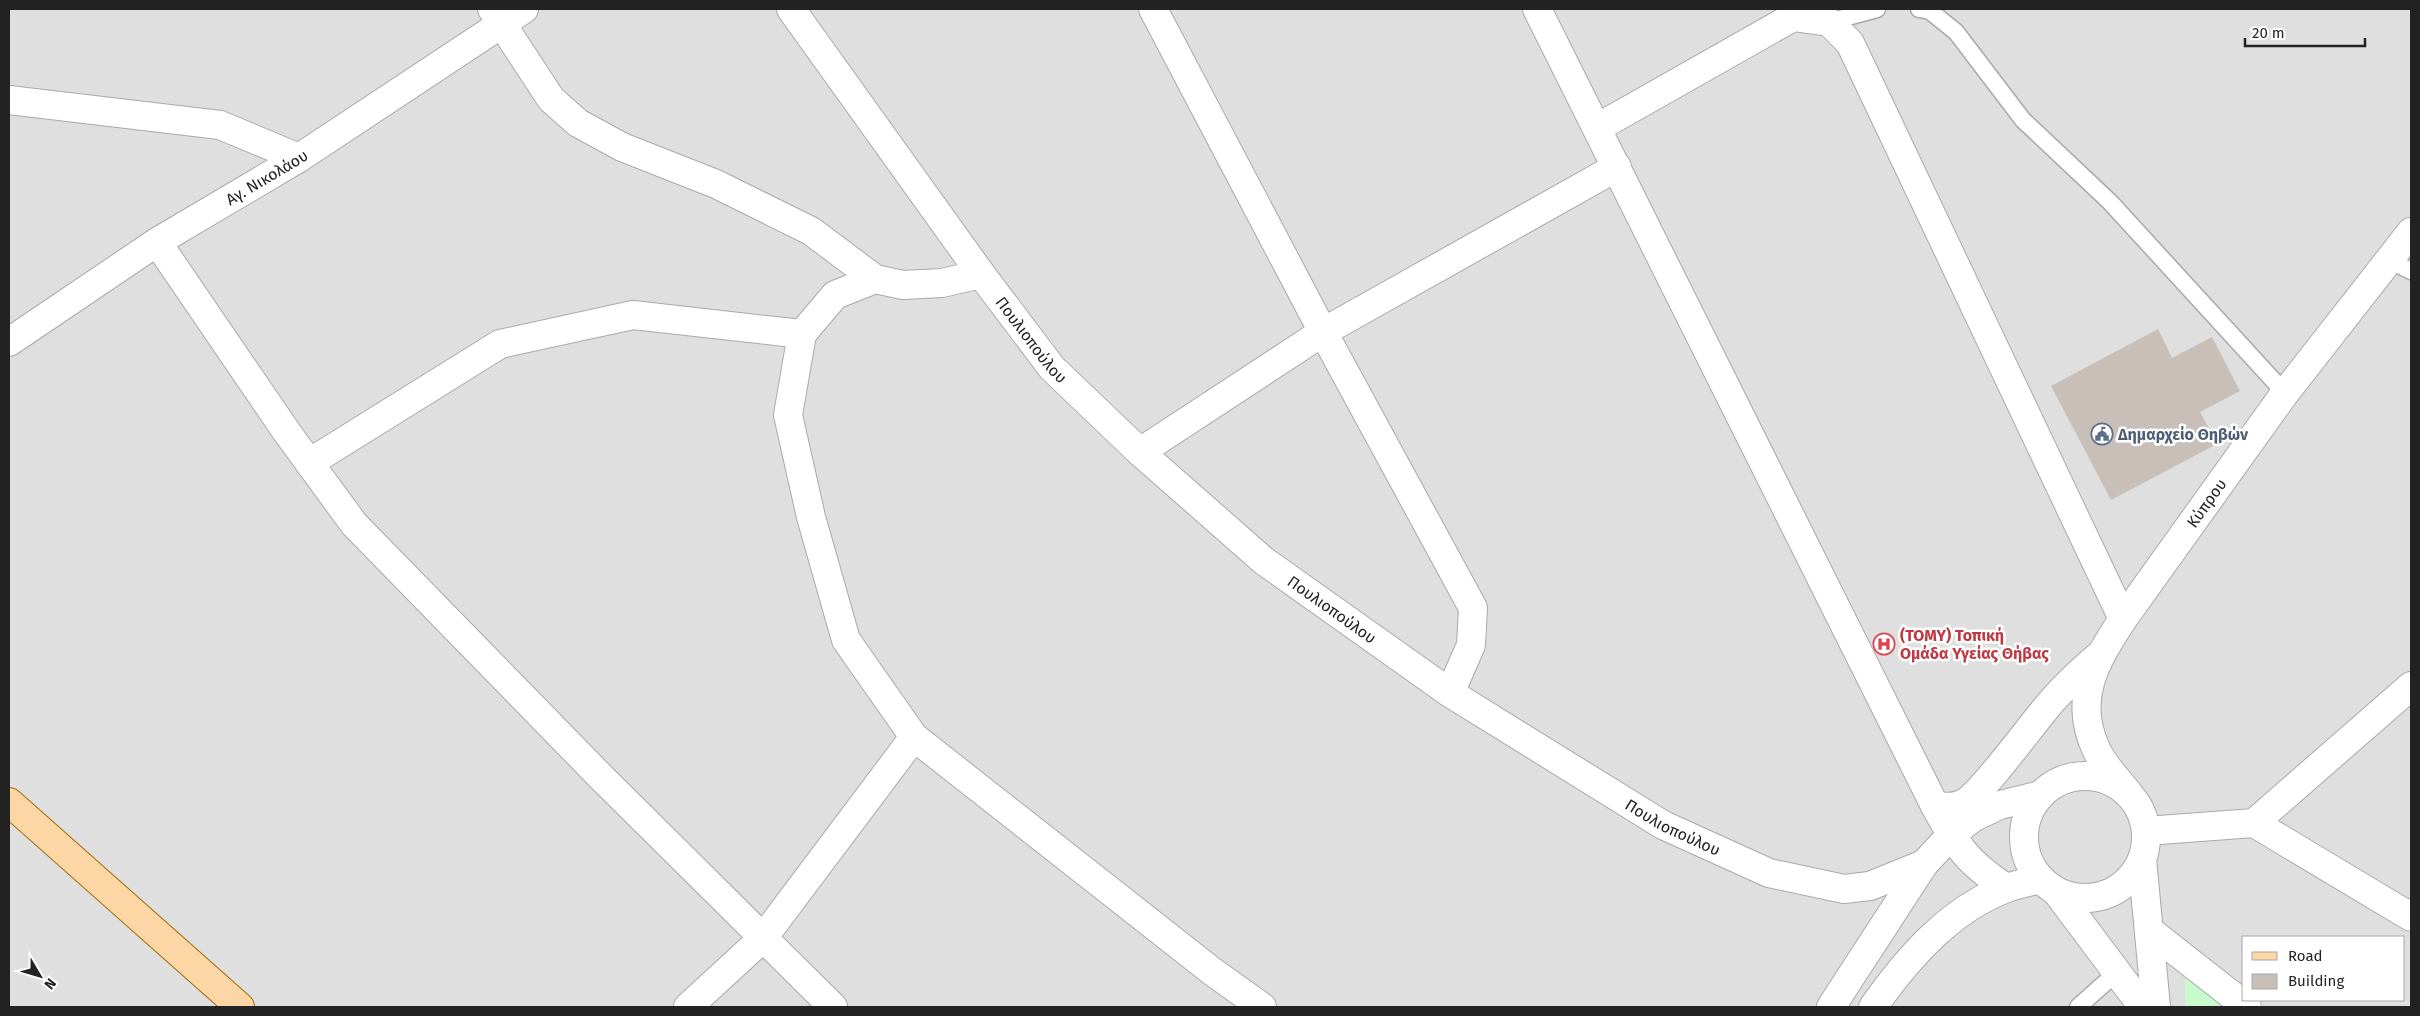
<svg xmlns="http://www.w3.org/2000/svg" width="2420" height="1016" font-family="'Fira Sans',sans-serif">
  <style>
    .residential { fill: #e0dfdf; fill-rule: evenodd }
    .park { fill: #c8facc }
    .building { fill: #c7bfb8 }
    .lines { fill: none; stroke-linecap: round; stroke-linejoin: round }
    .service-casing { stroke: #a9a9a9; stroke-width: 19 }
    .minor-casing { stroke: #a9a9a9; stroke-width: 30 }
    .tertiary-casing { stroke: #a9a9a9; stroke-width: 30 }
    .primary-casing { stroke: #a06b00; stroke-width: 30 }
    .service { stroke: #fff; stroke-width: 16 }
    .minor { stroke: #fff; stroke-width: 28 }
    .tertiary { stroke: #fff; stroke-width: 28 }
    .primary { stroke: #fcd6a4; stroke-width: 28 }
    .labels { text-anchor: middle; stroke-width: 5; stroke-linejoin: round; paint-order: stroke }
    .street-label { font-size: 16px; fill: #222; stroke: #fff }
    .service-label { font-size: 16px; font-weight: bold; fill: #4e5e75; stroke: #fff; text-anchor: start }
    .health-label { font-size: 16px; font-weight: bold; fill: #be3a42; stroke: #fff; text-anchor: start }
  </style>
  <rect width="100%" height="100%" fill="#f2efe9"/>
  <path class="residential" d="M9,9H2411V1007H9ZM2244,937H2404V1000H2244Z"/>
  <path class="park" d="M2185,973L2229,1007H2185Z"/>
  <path class="building" d="M2158,329L2172,358L2212,337L2240,391L2200,412L2217,444L2111,500L2051,386Z"/>
  <g class="lines">
    <g class="service-casing">
      <g id="service">
        <path d="M1919,9L1930,11L1956,32L2023,120L2110,202L2285,393"/>
        <path d="M1829,22L1877,9"/>
        <path d="M2389,260L2411,271"/>
        <path d="M2078,1007L2116,973"/>
      </g>
    </g>
    <g class="minor-casing">
      <g id="minor">
        <path d="M492,9L551,99L578,123L622,147L716,184L811,231L875,279L903,285L942,283L981,274"/>
        <path d="M1153,9L1323,332L1473,608L1471,645L1450,693"/>
        <path d="M1537,9L1935,806C1958,848 1966,861 2006,888"/>
        <path d="M9,100L220,125L299,158"/>
        <path d="M1597,128L1793,17L1829,22L1850,43L2123,619"/>
        <path d="M157,242L286,431L354,524L600,776L833,1007"/>
        <path d="M802,334L835,295L875,279"/>
        <path id="s1" d="M9,342L157,242L299,158L524,9"/>
        <path d="M1140,452L1323,332L1617,167"/>
        <path d="M309,463L500,344L633,315L802,334L788,415L811,517L846,640L914,737L1213,972L1262,1007"/>
        <path d="M1935,806C1944,807 1953,808 1962,804C1980,797 2034,721 2052,701C2067,684 2083,669 2101,654"/>
        <path d="M2254,823L2411,686"/>
        <path d="M2146,831L2254,823L2411,917"/>
        <path d="M2142,859L2156,1007"/>
        <path d="M2056,891L2143,1007"/>
        <path d="M2150,931L2247,1007"/>
        <path d="M688,1007L763,938L914,737"/>
      </g>
    </g>
    <g class="tertiary-casing">
      <g id="tertiary">
        <path id="s2" d="M791,9L981,274L1052,368L1140,452L1264,561L1450,693L1663,825L1769,873L1844,889L1870,886L1924,864L1951,835L1974,817L2000,805L2041,795"/>
        <circle cx="2085" cy="837" r="61"/>
        <path id="s3" d="M2129,794C2118,780 2104,766 2097,751C2072,700 2095,662 2123,619L2285,393L2411,232"/>
        <path d="M1831,1007L1924,864"/>
        <path d="M1873,1007C1907,959 1950,909 2007,888C2018,884 2029,882 2041,879"/>
      </g>
    </g>
    <g class="primary-casing">
      <path id="primary" d="M9,802L240,1007"/>
    </g>
    <use href="#service" class="service"/>
    <use href="#minor" class="minor"/>
    <use href="#tertiary" class="tertiary"/>
    <use href="#primary" class="primary"/>
  </g>
  <defs>
    <g id="civic-ring" transform="scale(1.125)"><circle r="9.5" fill="#fff" stroke="#5c6f8a" stroke-width="1.5"/><path d="M-.6-6.5H3V-4.5H.6V-3L4-1V1h2V6H-6V1h2V-1L-.6-3ZM-1.2 2.5V6h2.4V2.5Z" fill="#5c6f8a"/></g>
    <g id="hospital-ring" transform="scale(1.125)"><circle r="9.5" fill="#fff" stroke="#e0444e" stroke-width="1.5"/><path d="M-5-5h3v3.5h4V-5h3V5h-3V1.5h-4V5h-3Z" fill="#e0444e"/></g>
  </defs>
  <g fill-rule="evenodd">
    <use href="#civic-ring" x="2102" y="434"/>
    <use href="#hospital-ring" x="1884" y="644"/>
  </g>
  <g class="labels">
    <g class="street-label">
      <text dy="6" stroke="none"><textPath href="#s1" startOffset="306">Αγ. Νικολάου</textPath></text>
      <text dy="6" stroke="none"><textPath href="#s2" startOffset="409">Πουλιοπούλου</textPath></text>
      <text dy="6" stroke="none"><textPath href="#s3" startOffset="339">Κύπρου</textPath></text>
      <text dy="6" stroke="none"><textPath href="#s2" startOffset="814">Πουλιοπούλου</textPath></text>
      <text dy="6" stroke="none"><textPath href="#s2" startOffset="1219">Πουλιοπούλου</textPath></text>
    </g>
    <g class="service-label">
      <text x="2118" y="440">Δημαρχείο Θηβών</text>
    </g>
    <g class="health-label">
      <text x="1900" y="641">(ΤΟΜΥ) Τοπική<tspan x="1900" dy="18">Ομάδα Υγείας Θήβας</tspan></text>
    </g>
  </g>
  <rect width="2420" height="1016" fill="none" stroke="#222222" stroke-width="20"/>
  <rect x="2242" y="936" width="162" height="65" fill="#ffffff" stroke="#a7a7a7"/>
  <rect x="2252" y="952" width="25" height="8" fill="#fcd6a4" stroke="#a7a7a7"/>
  <text x="2288" y="961" font-size="15" fill="#222222">Road</text>
  <rect x="2252" y="974" width="25" height="15" fill="#c7bfb8" stroke="#a7a7a7"/>
  <text x="2288" y="986" font-size="15" fill="#222222">Building</text>
  <g transform="translate(40 976) rotate(128)" stroke="#ffffff" stroke-width="4" paint-order="stroke">
  <path d="M0-4L9 19L0 12L-9 19Z" fill="#222222"/>
  <text y="-8" font-size="14" font-weight="bold" text-anchor="middle" fill="#222222">N</text>
  </g>
  <path d="M2245 38v8h120v-8" fill="none" stroke="#222222" stroke-width="2.5"/>
  <text x="2252" y="38" font-size="15" fill="#222222" stroke="#ffffff" stroke-width="4" paint-order="stroke">20 m</text>
</svg>
